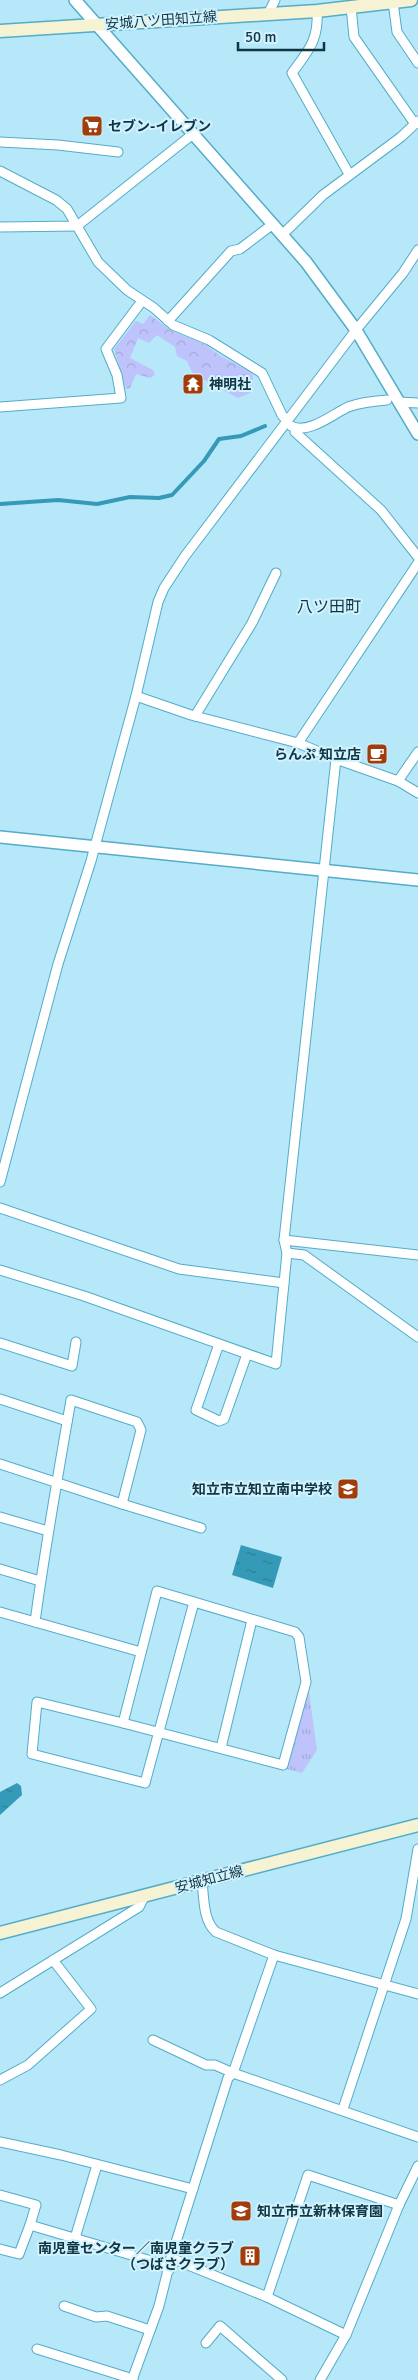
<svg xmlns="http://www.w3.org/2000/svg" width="418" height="2380" font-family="Signika,'Noto Sans JP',sans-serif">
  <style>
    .forest { fill: url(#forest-crowns) }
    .park { fill: url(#park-tufts) }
    .water { fill: url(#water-ripples) }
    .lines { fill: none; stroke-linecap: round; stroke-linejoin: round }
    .stream { stroke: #359ab8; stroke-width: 4 }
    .minor-casing { stroke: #53acc8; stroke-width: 11 }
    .tertiary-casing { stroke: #53acc8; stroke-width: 14 }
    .secondary-casing { stroke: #53acc8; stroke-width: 15 }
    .minor { stroke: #fff; stroke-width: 9 }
    .tertiary { stroke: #fff; stroke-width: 11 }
    .secondary { stroke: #f6f2d4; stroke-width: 12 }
    .labels { text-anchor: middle; stroke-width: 4; stroke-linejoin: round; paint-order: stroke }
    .street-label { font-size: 14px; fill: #0f3642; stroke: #d1f2fe }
    .poi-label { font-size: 14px; font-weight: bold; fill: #0f3642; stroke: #d1f2fe; text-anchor: start }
    .quarter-label { font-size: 16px; fill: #0f3642; stroke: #d1f2fe }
  </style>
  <defs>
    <pattern id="forest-crowns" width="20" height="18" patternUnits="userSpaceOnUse" patternTransform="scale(1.25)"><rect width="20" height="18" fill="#bec3fb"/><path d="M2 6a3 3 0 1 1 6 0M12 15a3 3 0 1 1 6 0" fill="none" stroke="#a2a8d8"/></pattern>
    <pattern id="park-tufts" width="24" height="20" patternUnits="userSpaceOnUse" patternTransform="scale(1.25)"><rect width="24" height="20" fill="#bec3fb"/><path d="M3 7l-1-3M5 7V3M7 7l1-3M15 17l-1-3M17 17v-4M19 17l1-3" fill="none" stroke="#a2a8d8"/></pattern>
    <pattern id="water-ripples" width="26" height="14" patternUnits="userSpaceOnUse" patternTransform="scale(1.25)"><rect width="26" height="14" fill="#359ab8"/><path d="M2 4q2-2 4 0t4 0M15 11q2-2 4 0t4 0" fill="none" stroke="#2b7e97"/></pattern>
  </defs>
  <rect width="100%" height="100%" fill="#b6e8f9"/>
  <path class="forest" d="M150,315L170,330L206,345L219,355L252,373L253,378L250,393L238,398L193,374L187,361L177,356L175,347L157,335L149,343L138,338L130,358L153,370L155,375L150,378L136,374L130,388L126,389L114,349L136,321L143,324Z"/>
  <path class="park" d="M308,1685L317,1750L302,1773L287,1769Z"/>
  <g class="water">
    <path d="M241,1545L282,1557L273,1588L232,1575Z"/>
    <path d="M17,1783L21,1786L22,1795L0,1815V1792Z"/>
  </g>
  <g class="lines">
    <path class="stream" d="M0,504L58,500L97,504L130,497L159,498L172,495L204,461L219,439L241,436L265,426"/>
    <g class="minor-casing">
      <g id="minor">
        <path d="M393,2L397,32L418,63"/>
        <path d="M351,7L354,37L415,124"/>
        <path d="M317,11C319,40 308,51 292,73L349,174"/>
        <path d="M268,14L275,0"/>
        <path d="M0,142L58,145L118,152"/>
        <path d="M0,171L56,200L67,209L98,262L127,290L154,308L173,325L209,340L262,373L282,415L287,421"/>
        <path d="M0,227L77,226L193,134"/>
        <path d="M283,234L323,195L401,137L418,121"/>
        <path d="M168,321L231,251L240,249L273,224"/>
        <path d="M398,402L418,403"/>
        <path d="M0,407L121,398L117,375L106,349L142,301"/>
        <path d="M291,426C308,435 333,414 348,407C361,402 374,401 387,400"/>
        <path d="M296,428L295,432L381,510L418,557"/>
        <path d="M136,696L191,715L298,743L336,759L398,781L418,752"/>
        <path d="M195,716L252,623L276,573"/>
        <path d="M298,743L418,563"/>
        <path d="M398,781L418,793"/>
        <path d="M0,1182L58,964L91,861L136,696L158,602L164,588L185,556L356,330L403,273L418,250"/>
        <path d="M0,1208L179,1269L284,1283"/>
        <path d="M284,1240L418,1255"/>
        <path d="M287,1253L304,1255L418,1337"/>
        <path d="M0,1270L84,1296L276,1364L287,1253L284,1240L336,759"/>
        <path d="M0,1343L72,1366L76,1342"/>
        <path d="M219,1344L196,1410L219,1421L224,1419L247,1354"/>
        <path d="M0,1399L67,1421"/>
        <path d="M0,1464L122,1504L141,1430L137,1422L71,1400C58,1474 45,1548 35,1622"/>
        <path d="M122,1504L201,1528"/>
        <path d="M0,1517L48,1531"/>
        <path d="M0,1569L40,1581"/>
        <path d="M157,1591L295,1632L299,1637L306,1682L283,1765L123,1723Z"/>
        <path d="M0,1612L141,1652"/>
        <path d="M123,1723L37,1702L32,1754L145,1783L194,1602"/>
        <path d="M221,1748L252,1620"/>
        <path d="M202,1881C204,1898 203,1921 216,1932L274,1955L418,1994"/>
        <path d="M0,1993L139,1907L145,1895"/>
        <path d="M153,2040L206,2065H215L233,2073L418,2137"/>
        <path d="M0,2080L28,2065L91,2009L53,1960"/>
        <path d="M343,2109L406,1919L418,1849"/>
        <path d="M0,2142L61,2155L193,2189"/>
        <path d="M0,2195L36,2205L30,2225"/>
        <path d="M75,2238L97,2165"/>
        <path d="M0,2249L19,2254L30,2225L148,2260L170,2269"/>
        <path d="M171,2258L267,2297L346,2335"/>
        <path d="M267,2297L308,2175L399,2205"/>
        <path d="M64,2306L96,2317L107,2316L150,2330"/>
        <path d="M206,2343L220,2326L282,2380"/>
        <path d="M37,2349L133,2379"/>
        <path d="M132,2380L159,2306L171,2258L228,2078L233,2073L274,1955"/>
        <path d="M320,2380L346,2335L399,2205L418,2166"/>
      </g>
    </g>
    <g class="tertiary-casing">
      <g id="tertiary">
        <path d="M75,0L306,262L356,330L418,434"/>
        <path d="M0,837L418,880"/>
      </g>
    </g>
    <g class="secondary-casing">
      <g id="secondary">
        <path d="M0,31L317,11L411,0"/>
        <path d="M0,1933L418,1825"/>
      </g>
    </g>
    <use href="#minor" class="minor"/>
    <use href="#tertiary" class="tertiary"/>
    <use href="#secondary" class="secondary"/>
  </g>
  <defs>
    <g id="supermarket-square" transform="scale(1.125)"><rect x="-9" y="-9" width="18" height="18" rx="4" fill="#a13c0c" stroke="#d1f2fe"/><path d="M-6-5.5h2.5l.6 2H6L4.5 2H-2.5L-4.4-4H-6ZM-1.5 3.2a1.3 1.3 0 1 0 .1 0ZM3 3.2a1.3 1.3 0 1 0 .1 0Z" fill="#fff"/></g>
    <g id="temple-square" transform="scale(1.125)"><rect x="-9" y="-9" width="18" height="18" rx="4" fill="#a13c0c" stroke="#d1f2fe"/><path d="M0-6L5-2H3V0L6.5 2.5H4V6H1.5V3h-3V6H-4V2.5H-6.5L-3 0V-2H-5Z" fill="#fff"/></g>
    <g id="cafe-square" transform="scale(1.125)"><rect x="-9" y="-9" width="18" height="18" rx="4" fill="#a13c0c" stroke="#d1f2fe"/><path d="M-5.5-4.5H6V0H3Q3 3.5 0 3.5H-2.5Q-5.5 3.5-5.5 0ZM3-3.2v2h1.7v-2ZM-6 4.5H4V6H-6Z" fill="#fff"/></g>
    <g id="school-square" transform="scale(1.125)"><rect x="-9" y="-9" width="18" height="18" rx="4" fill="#a13c0c" stroke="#d1f2fe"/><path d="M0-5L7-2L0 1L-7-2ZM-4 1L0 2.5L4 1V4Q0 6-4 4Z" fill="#fff"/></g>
    <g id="building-square" transform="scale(1.125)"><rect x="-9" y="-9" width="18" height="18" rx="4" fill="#a13c0c" stroke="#d1f2fe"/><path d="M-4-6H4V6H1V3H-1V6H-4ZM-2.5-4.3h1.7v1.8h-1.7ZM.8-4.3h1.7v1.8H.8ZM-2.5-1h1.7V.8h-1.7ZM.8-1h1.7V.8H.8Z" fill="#fff"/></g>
  </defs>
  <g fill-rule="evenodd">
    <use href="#supermarket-square" x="92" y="126"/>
    <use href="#temple-square" x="193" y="384"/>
    <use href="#cafe-square" x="377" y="754"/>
    <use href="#school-square" x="348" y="1489"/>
    <use href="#school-square" x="241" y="2211"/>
    <use href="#building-square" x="250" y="2256"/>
  </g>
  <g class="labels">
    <g class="street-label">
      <text transform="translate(161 20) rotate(-4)" y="5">安城八ツ田知立線</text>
      <text transform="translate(209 1879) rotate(-15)" y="5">安城知立線</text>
    </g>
    <g class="poi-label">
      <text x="108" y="131">セブン-イレブン</text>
      <text x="209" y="389">神明社</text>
      <text x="361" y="759" text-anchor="end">らんぷ 知立店</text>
      <text x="332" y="1494" text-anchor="end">知立市立知立南中学校</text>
      <text x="257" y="2216">知立市立新林保育園</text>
      <text x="234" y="2253" text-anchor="end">南児童センター／南児童クラブ<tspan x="234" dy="16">（つばさクラブ）</tspan></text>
    </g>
    <g class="quarter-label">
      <text x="329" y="612">八ツ田町</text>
    </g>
  </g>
  <path d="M238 42v8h86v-8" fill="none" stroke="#0f3642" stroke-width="2.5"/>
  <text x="245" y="42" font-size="15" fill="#0f3642" stroke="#d1f2fe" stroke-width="4" paint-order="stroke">50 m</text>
</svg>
